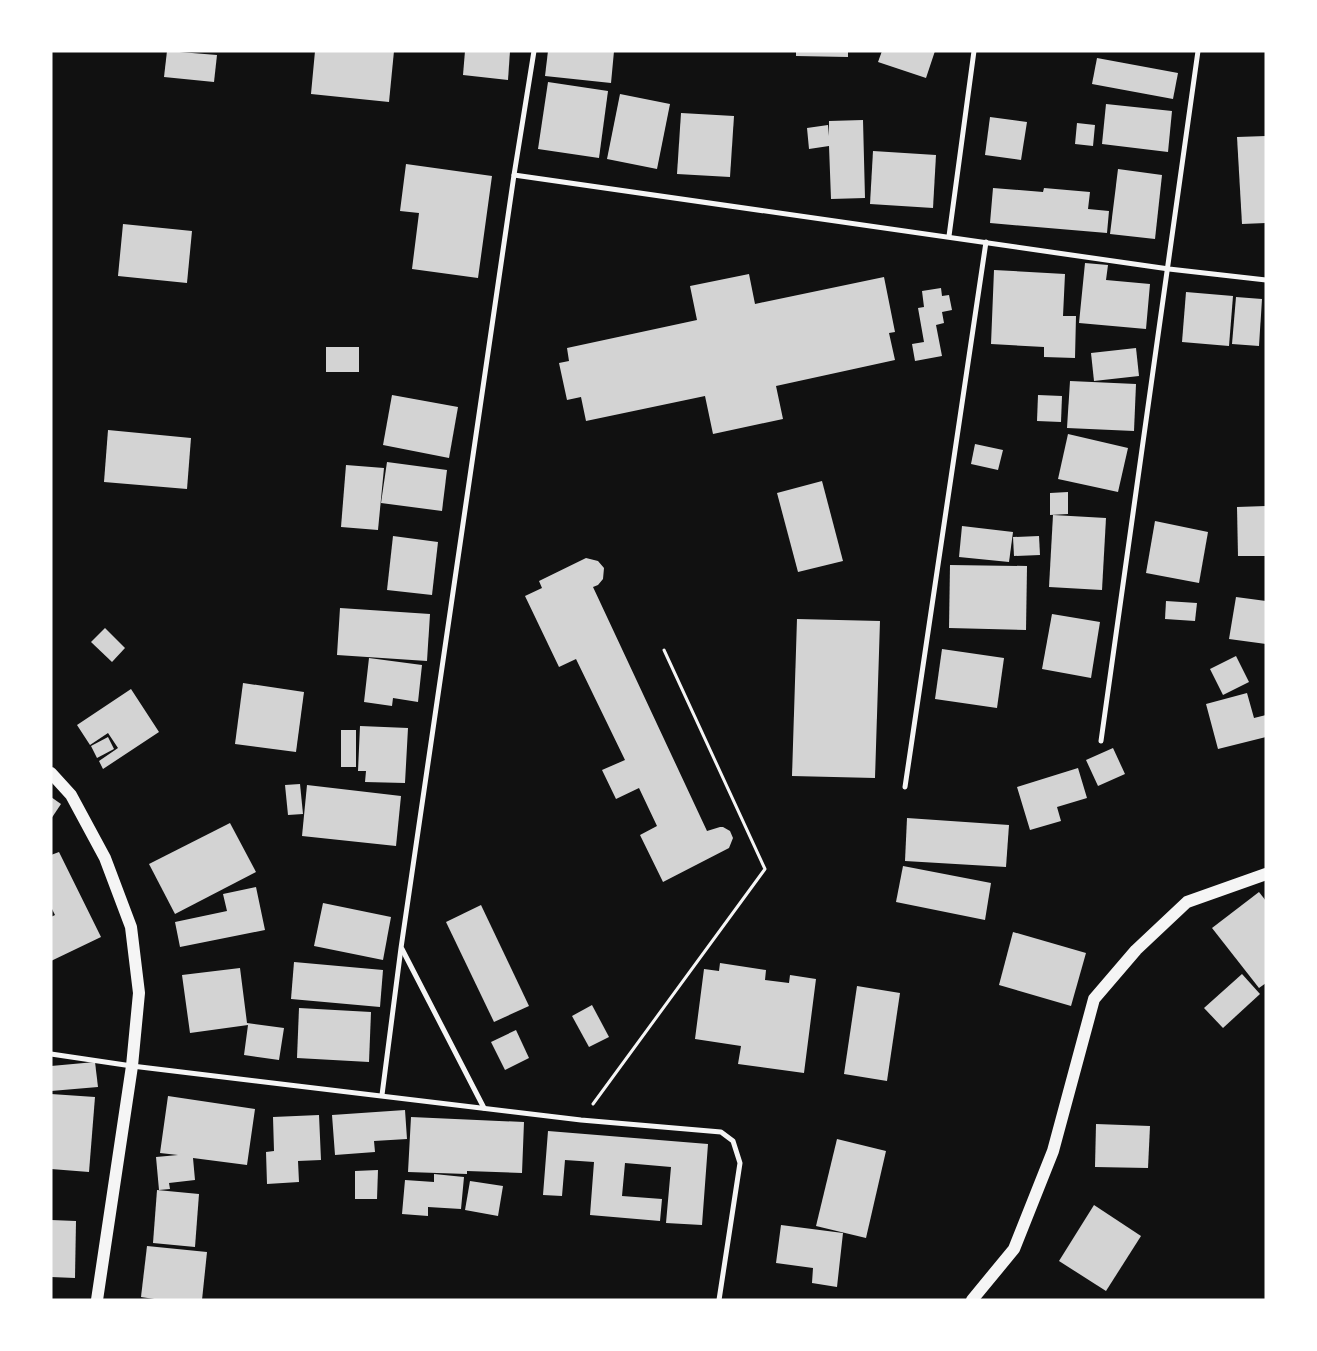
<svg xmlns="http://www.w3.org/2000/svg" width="1317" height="1351" font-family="Cabin,sans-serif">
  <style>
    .building { fill: #d3d3d3 }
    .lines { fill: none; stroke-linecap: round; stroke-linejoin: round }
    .path { stroke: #f5f5f5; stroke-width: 3 }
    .minor { stroke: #f5f5f5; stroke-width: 5 }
    .primary { stroke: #f5f5f5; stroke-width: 12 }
  </style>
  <rect width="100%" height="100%" fill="#111"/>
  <g class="building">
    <path d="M167,51L217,55L214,82L164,77Z"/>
    <path d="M315,51H394L389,102L311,94Z"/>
    <path d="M465,51H510L508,80L463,75Z"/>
    <path d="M548,51H614L611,83L545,76Z"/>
    <path d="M796,51H848V57L796,56Z"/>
    <path d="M882,51H935L926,78L878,62Z"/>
    <path d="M1097,58L1178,73L1173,99L1092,84Z"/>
    <path d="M548,82L608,91L599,158L538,149Z"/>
    <path d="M620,94L670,104L657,169L607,159Z"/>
    <path d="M1106,104L1172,111L1168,152L1102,144Z"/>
    <path d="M681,113L734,116L730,177L677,174Z"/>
    <path d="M990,117L1027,122L1021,160L985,155Z"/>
    <path d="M863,120L865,198L831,199L829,146L809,149L807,128L828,125L829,136V121Z"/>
    <path d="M1077,123L1095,125L1093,146L1075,144Z"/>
    <path d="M1266,136V223L1242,224L1237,137Z"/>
    <path d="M873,151L936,155L933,208L870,204Z"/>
    <path d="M406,164L492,176L478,278L412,269L419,213L400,211Z"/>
    <path d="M1118,169L1162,175L1155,239L1110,234Z"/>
    <path d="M993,188L1043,192L1044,188L1090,192L1088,209L1109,211L1107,233L990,223Z"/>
    <path d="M123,224L192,231L187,283L118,276Z"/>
    <path d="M1085,263L1108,265L1106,280L1150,284L1146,329L1079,323Z"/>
    <path d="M994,270L1065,274L1063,316H1076L1075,358L1044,357V347L991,344Z"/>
    <path d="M749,274L755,304L884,277L895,332L889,333L895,360L776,386L783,419L713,434L705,396L586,421L581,397L567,400L559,363L569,361L567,348L697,320L690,286Z"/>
    <path d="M941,288L942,296L949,295L952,310L942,312L944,323L936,325L942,356L915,361L912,344L924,342L918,308L924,307L922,291Z"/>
    <path d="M1186,292L1233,296L1229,346L1182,342Z"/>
    <path d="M1236,297L1262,299L1259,346L1232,344Z"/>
    <rect x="326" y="347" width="33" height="25"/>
    <path d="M1136,348L1139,376L1094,381L1091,353Z"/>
    <path d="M1070,381L1136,384L1134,431L1067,428Z"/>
    <path d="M392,395L458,407L449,458L383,445Z"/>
    <path d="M1038,395L1062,396L1061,422L1037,421Z"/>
    <path d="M108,430L191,438L187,489L104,482Z"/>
    <path d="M1068,434L1128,448L1118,492L1058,479Z"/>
    <path d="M975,444L1003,450L998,470L971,464Z"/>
    <path d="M387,462L447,470L442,511L381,503Z"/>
    <path d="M346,465L384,468L378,530L341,527Z"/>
    <path d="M822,481L843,561L798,572L777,493Z"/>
    <path d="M1068,492V514L1050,515V493Z"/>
    <path d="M1266,506V556H1238L1237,507Z"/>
    <path d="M1053,515L1106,518L1102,590L1049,587Z"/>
    <path d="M1155,521L1208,532L1199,583L1146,573Z"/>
    <path d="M962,526L1013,532L1009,562L959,557Z"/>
    <path d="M393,536L438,542L432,595L387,590Z"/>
    <path d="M1039,536L1040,555L1014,556L1013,537Z"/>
    <path d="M586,558L598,561L604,568L603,579L598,585L593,587L707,831L720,827H723L730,831L733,838L729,848L663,882L640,835L657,826L639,788L616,799L602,770L625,760L576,659L559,667L525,596L542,588L539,581Z"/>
    <path d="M950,565L1027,566L1026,630L949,628Z"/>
    <path d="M1236,597L1266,601V644L1229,639Z"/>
    <path d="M1166,601L1197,603L1195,621L1165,619Z"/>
    <path d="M340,608L430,614L427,661L337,655Z"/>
    <path d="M1052,614L1100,622L1091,678L1042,669Z"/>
    <path d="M797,619L880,621L875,778L792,776Z"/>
    <path d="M105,628L125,648L112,662L91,642Z"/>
    <path d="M942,649L1004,658L997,708L935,699Z"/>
    <path d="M1236,656L1249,682L1223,695L1210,669Z"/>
    <path d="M369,658L422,665L418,702L393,698L392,706L364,702Z"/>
    <path d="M243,683L304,692L296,752L235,744Z"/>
    <path d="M131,689L159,732L103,769L99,761L118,748L108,733L90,745L77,725Z"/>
    <path d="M1247,693L1254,718L1266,715V737L1218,749L1206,704Z"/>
    <path d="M360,726L408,728L405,783L365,782L366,771H358Z"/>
    <rect x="341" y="730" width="15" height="37"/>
    <path d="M108,737L114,749L97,758L91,746Z"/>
    <path d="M1113,748L1125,774L1098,786L1086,760Z"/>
    <path d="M1078,768L1087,798L1057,807L1061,821L1030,830L1017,787Z"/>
    <path d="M300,784L303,814L288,815L285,785Z"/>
    <path d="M307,785L401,796L396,846L302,836Z"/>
    <path d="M51,797L61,804L51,819Z"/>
    <path d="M907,818L1009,825L1006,867L905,861Z"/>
    <path d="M230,823L256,872L175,914L149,864Z"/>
    <path d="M59,852L101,937L51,961V917L55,915L51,907V855Z"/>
    <path d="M903,866L991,883L985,920L896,902Z"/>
    <path d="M256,887L265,930L180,947L175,922L227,911L223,894Z"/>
    <path d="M1259,892L1266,901V983L1259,988L1212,928Z"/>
    <path d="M323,903L391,917L383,960L314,946Z"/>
    <path d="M481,905L529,1006L494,1022L446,922Z"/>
    <path d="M1013,932L1086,953L1071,1006L999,985Z"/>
    <path d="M294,962L383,970L380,1007L291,999Z"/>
    <path d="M720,963L766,970L765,980L789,983L790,975L816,979L804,1073L738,1064L741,1046L695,1039L704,969L719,971Z"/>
    <path d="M240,968L247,1023L284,1028L279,1060L244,1055L248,1025L190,1033L182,975Z"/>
    <path d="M1242,974L1260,994L1223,1028L1204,1008Z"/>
    <path d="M857,986L900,993L887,1081L844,1074Z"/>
    <path d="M592,1005L609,1037L589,1047L572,1016Z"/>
    <path d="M299,1008L371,1012L369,1062L297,1058Z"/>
    <path d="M516,1030L529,1058L505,1070L491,1042Z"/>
    <path d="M95,1062L98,1087L51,1091V1066Z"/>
    <path d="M51,1094L95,1097L89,1172L51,1169Z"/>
    <path d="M168,1096L255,1109L247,1165L193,1158L195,1180L169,1183L170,1189L159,1190L156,1157L178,1155L160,1153Z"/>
    <path d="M405,1110L407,1139L374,1141L375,1152L335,1155L332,1115Z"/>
    <path d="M319,1115L321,1160L298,1161L299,1182L267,1184L266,1152L274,1151L273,1117Z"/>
    <path d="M411,1117L524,1122L522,1173L467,1171V1174L408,1172Z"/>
    <path d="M1096,1124L1150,1126L1148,1168L1095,1167Z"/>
    <path d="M548,1131L708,1144L702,1225L666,1223L671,1167L625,1163L622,1196L662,1199L660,1221L590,1215L594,1162L565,1160L562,1196L543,1195Z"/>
    <path d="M837,1139L886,1151L866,1238L816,1226Z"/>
    <path d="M378,1170L377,1199H355V1171Z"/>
    <path d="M434,1174L464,1177L461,1209L428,1207V1216L402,1214L405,1180L434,1182Z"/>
    <path d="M470,1181L503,1186L498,1216L465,1210Z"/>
    <path d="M157,1190L199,1194L195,1247L153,1243Z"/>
    <path d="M1094,1205L1141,1236L1106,1291L1059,1261Z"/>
    <path d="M51,1220L76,1221L75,1278L51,1277Z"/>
    <path d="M781,1225L843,1233L837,1287L812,1283L813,1268L776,1263Z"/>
    <path d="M147,1246L207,1252L202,1300H161L141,1297Z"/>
  </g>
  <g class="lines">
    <path class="path" d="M593,1104L765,869L664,650"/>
    <g class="minor">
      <path d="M514,175L1169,269L1266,280"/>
      <path d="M949,236L974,51"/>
      <path d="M1101,741L1198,51"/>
      <path d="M905,787L986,242"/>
      <path d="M402,949L484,1108"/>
      <path d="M51,1054L132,1066L581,1120L721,1132L733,1141L740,1163L719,1300"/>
      <path d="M382,1095L401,948L514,175L534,51"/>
    </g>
    <g class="primary">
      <path d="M51,773L71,795L105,858L131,927L139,993L132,1066L97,1300"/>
      <path d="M972,1300L1014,1249L1053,1151L1094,999L1136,950L1187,902L1266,874"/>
    </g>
  </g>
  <rect width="1317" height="1351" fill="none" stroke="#ffffff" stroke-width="105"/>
</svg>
